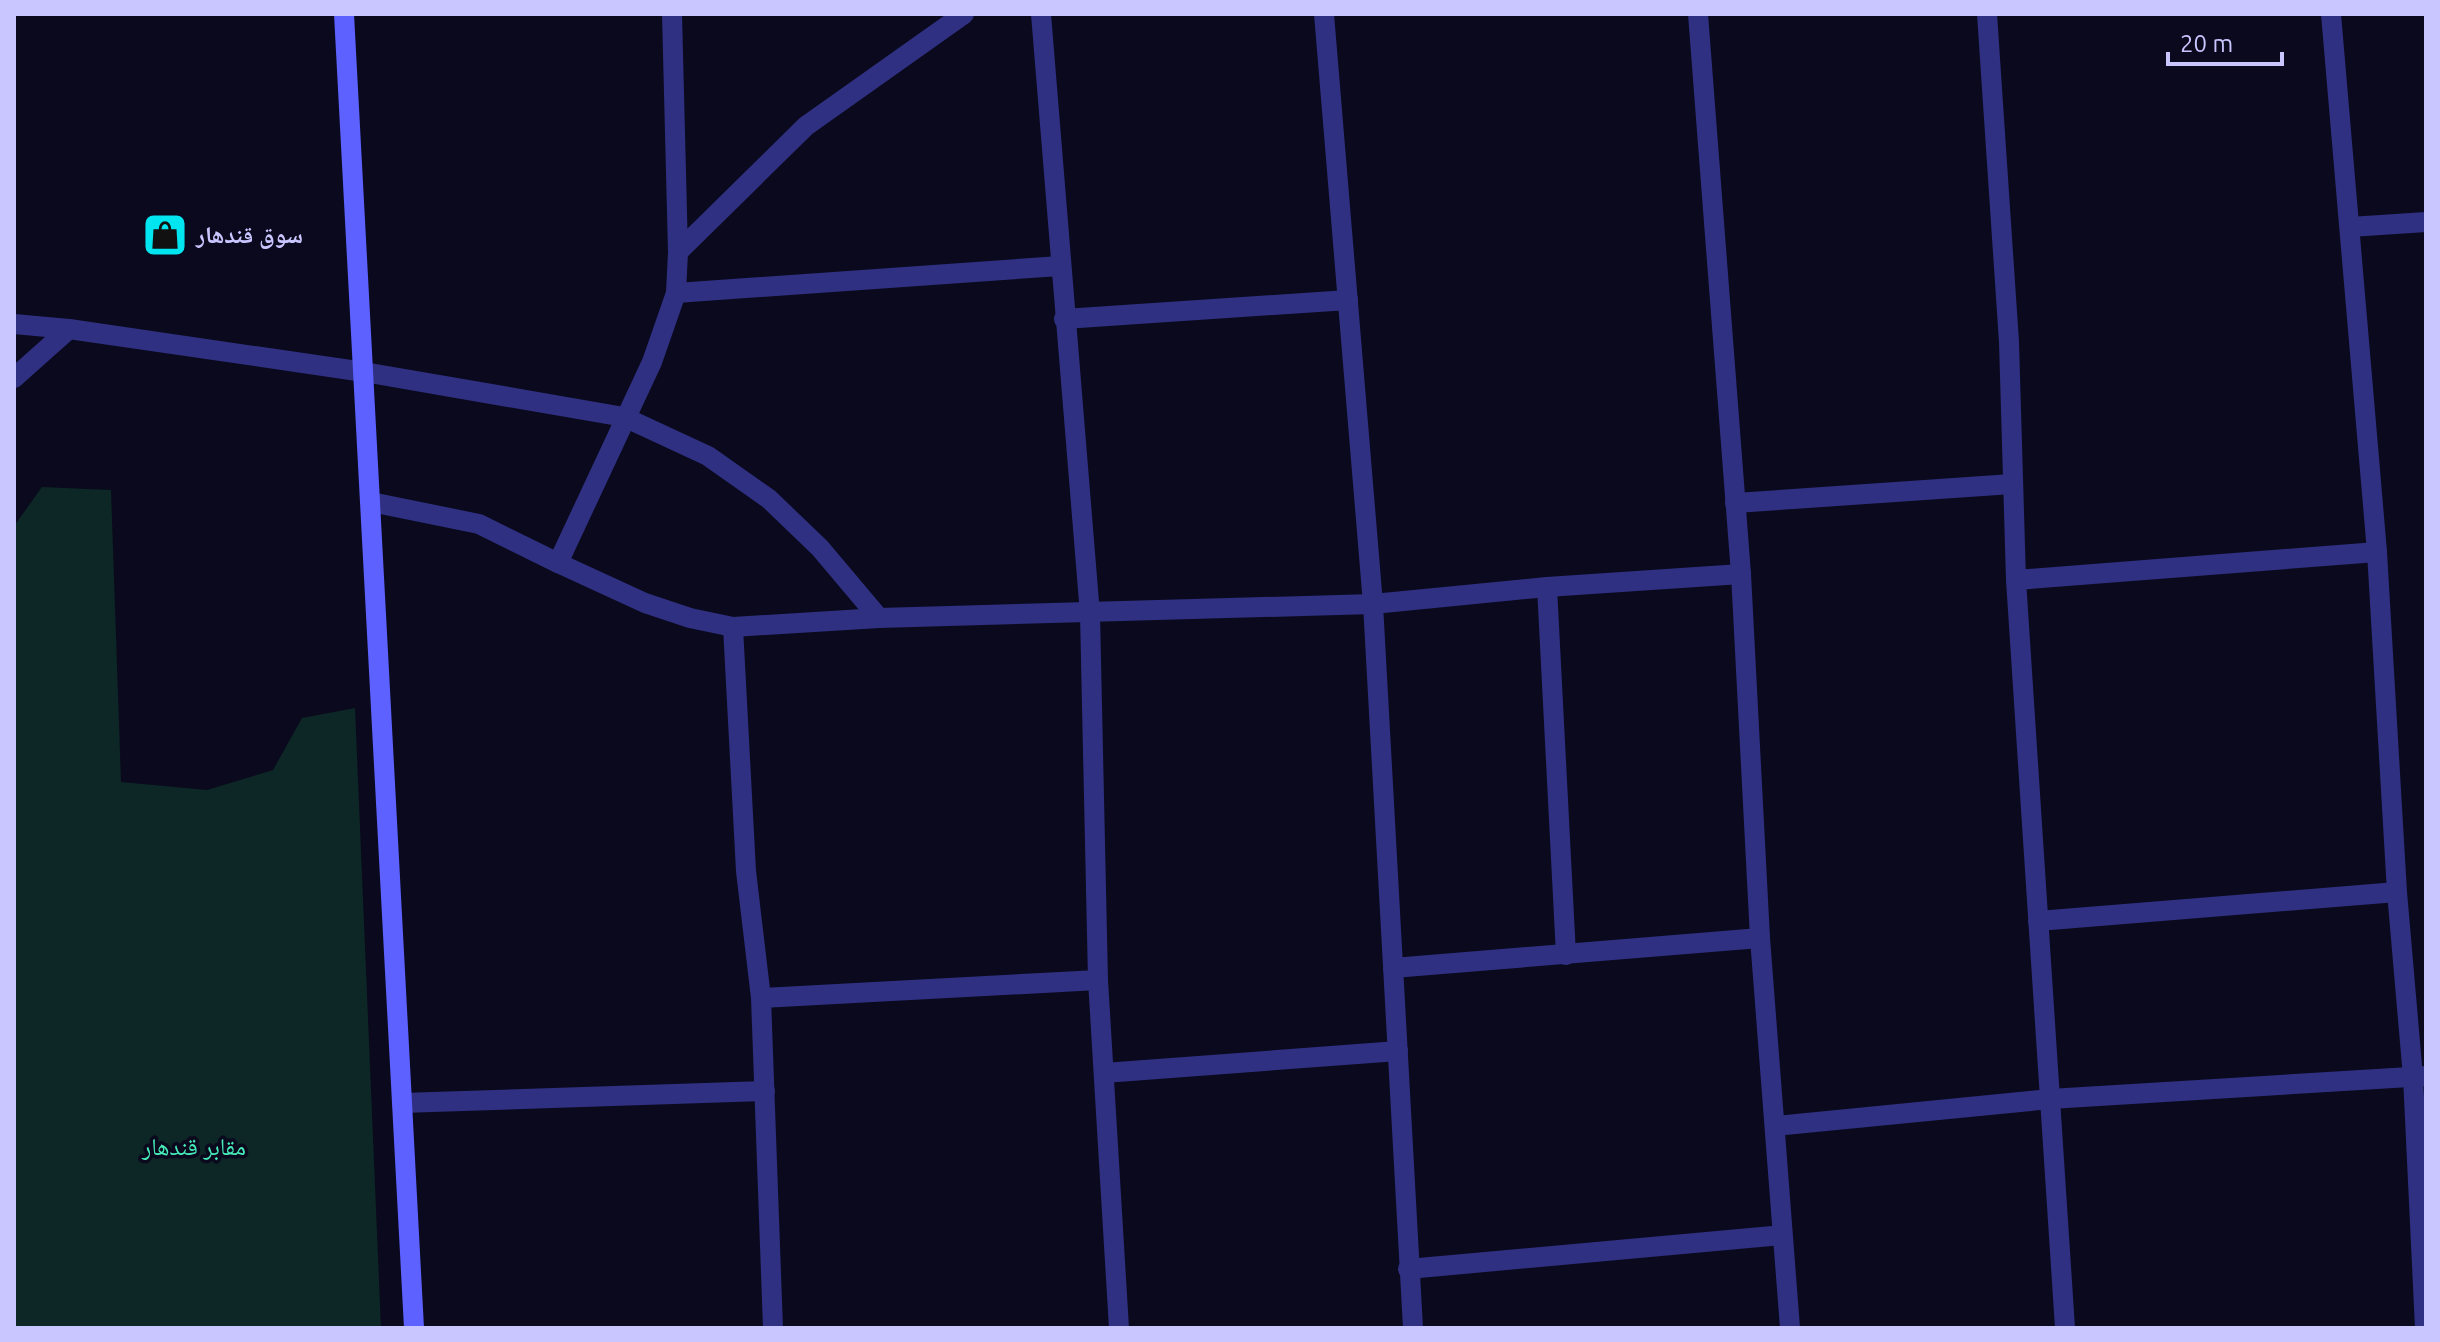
<svg xmlns="http://www.w3.org/2000/svg" width="2440" height="1342" font-family="Ubuntu,'Noto Naskh Arabic',sans-serif">
  <style>
    .green { fill: #0c2725 }
    .lines { fill: none; stroke-linecap: round; stroke-linejoin: round }
    .minor { stroke: #2f3081; stroke-width: 20 }
    .secondary { stroke: #5c61ff; stroke-width: 20 }
    .labels { text-anchor: middle; stroke-width: 7; stroke-linejoin: round; paint-order: stroke }
    .poi-label { font-size: 24px; font-weight: bold; fill: #c8c5ff; stroke: #0b091d; text-anchor: start }
    .park-label { font-size: 24px; fill: #45ebb8; stroke: #0b091d }
  </style>
  <rect width="100%" height="100%" fill="#0b091d"/>
  <path class="green" d="M42,487L111,490L121,782L207,790L273,770L302,718L355,708L381,1328H14V526Z"/>
  <g class="lines">
    <g class="minor">
      <path d="M672,14L678,252L676,293L652,362L558,563L645,603L690,618L733,627L746,871L761,998L773,1328"/>
      <path d="M1041,14L1090,614L1098,980L1119,1328"/>
      <path d="M1324,14L1373,604L1413,1328"/>
      <path d="M1698,14L1741,574L1760,938L1790,1328"/>
      <path d="M1987,14L2009,342L2016,580L2065,1328"/>
      <path d="M2331,14L2377,552L2397,892L2413,1077L2425,1328"/>
      <path d="M2350,227L2426,222"/>
      <path d="M678,252L806,126L964,14"/>
      <path d="M676,293L1060,266"/>
      <path d="M1064,319L1348,300"/>
      <path d="M14,324L69,329L364,372L624,417L708,456L769,499L820,548L879,618"/>
      <path d="M14,378L69,329"/>
      <path d="M371,502L479,524L558,563"/>
      <path d="M1735,503L2012,484"/>
      <path d="M2016,580L2377,552"/>
      <path d="M1547,587L1566,955"/>
      <path d="M733,627L879,618L1373,604L1547,587L1741,574"/>
      <path d="M2038,921L2397,892"/>
      <path d="M1393,968L1760,938"/>
      <path d="M761,998L1098,980"/>
      <path d="M1104,1073L1398,1051"/>
      <path d="M402,1103L765,1091"/>
      <path d="M1776,1126L2050,1099L2426,1076"/>
      <path d="M1408,1269L1782,1235"/>
    </g>
    <path class="secondary" d="M344,14L414,1328"/>
  </g>
  <defs>
    <g id="shop-square" transform="scale(2.3)"><rect x="-9" y="-9" width="18" height="18" rx="4" fill="#00e5f0" stroke="#0b091d"/><path d="M-5-2.5h2.3a2.7 3.5 0 0 1 5.4 0H5L5.5 6h-11ZM-1.5-2.5h3a1.5 2.3 0 0 0-3 0Z" fill="#111"/></g>
  </defs>
  <g fill-rule="evenodd">
    <use href="#shop-square" x="165" y="235"/>
  </g>
  <g class="labels">
    <g class="poi-label">
      <text x="196" y="243">سوق قندهار</text>
    </g>
    <g class="park-label">
      <text x="194" y="1155">مقابر قندهار</text>
    </g>
  </g>
  <rect width="2440" height="1342" fill="none" stroke="#c8c5ff" stroke-width="32"/>
  <path d="M2168 52v12h114v-12" fill="none" stroke="#c8c5ff" stroke-width="4"/>
  <text x="2180" y="52" font-size="24" fill="#c8c5ff" stroke="#0b091d" stroke-width="6" paint-order="stroke">20 m</text>
</svg>
